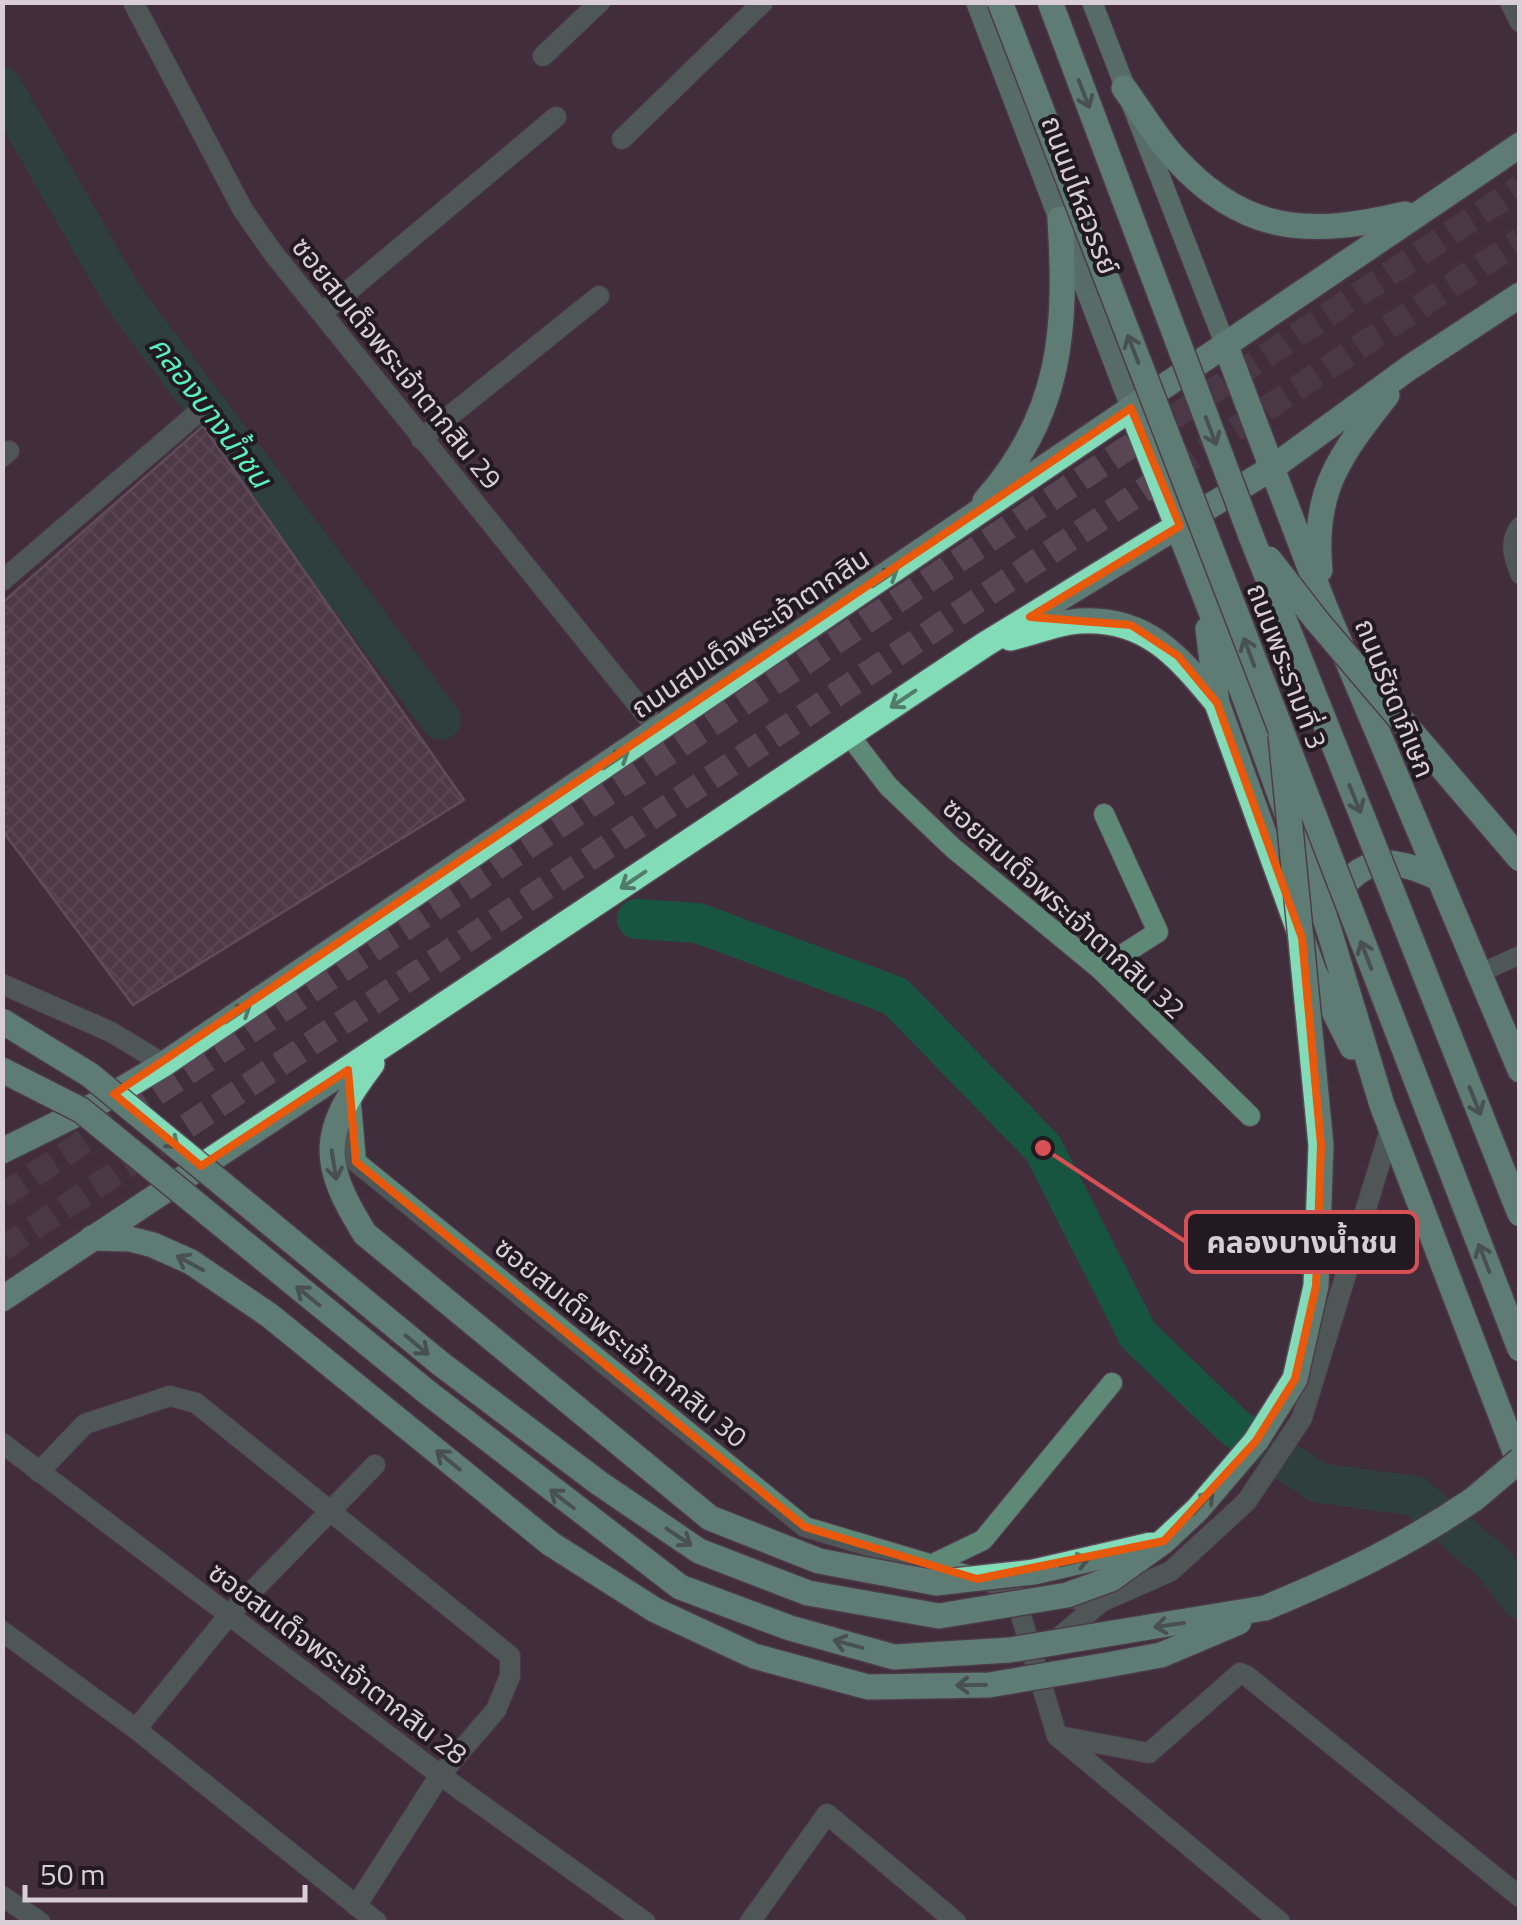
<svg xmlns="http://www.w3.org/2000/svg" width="1522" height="1925" font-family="'Titillium Web','Noto Sans Thai',sans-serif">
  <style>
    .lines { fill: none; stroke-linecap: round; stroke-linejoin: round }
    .canal { stroke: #185540; stroke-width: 40 }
    .building { fill: url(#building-cross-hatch); stroke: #877082; stroke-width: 2.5 }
    .primary-tunnel { stroke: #584654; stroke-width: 25; stroke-dasharray: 25 12; stroke-linecap: butt }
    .lane-casing { stroke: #5c4b59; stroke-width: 20 }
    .street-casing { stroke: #5c4b59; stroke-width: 22 }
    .secondary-casing { stroke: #5c4b59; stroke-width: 22 }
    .primary-casing { stroke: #5c4b59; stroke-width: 28 }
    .lane { stroke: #5f8977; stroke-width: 18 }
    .street { stroke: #5f8977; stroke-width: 20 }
    .secondary { stroke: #74b89c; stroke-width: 20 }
    .primary { stroke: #82dcb8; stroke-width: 25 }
    .primary-bridge-casing { stroke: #5c4b59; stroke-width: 28; stroke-linecap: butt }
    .primary-bridge { stroke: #82dcb8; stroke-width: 25 }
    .oneway { stroke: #527b6c }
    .marked { fill: none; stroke: #e8590c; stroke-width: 8; stroke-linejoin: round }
    .labels { text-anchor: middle; stroke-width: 8; stroke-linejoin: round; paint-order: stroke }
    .street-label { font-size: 28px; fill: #d9cdd6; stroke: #221a20 }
    .water-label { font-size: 30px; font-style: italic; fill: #58f0bb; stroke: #221a20 }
    .leader { fill: none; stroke: #d75154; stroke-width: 4 }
    .callout-dot { fill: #d75154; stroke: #221a20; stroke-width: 4 }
    .callout { fill: #221a20; stroke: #d75154; stroke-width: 4 }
    .callout-label { font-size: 30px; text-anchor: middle; font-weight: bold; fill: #d9cdd6 }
  </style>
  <defs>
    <pattern id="building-cross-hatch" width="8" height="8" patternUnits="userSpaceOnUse" patternTransform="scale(2.5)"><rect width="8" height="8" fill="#5c4858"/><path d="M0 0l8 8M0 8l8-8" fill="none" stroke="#73616f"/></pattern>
  </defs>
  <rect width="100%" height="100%" fill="#412e3d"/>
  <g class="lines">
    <g class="canal">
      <path d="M2,87L123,297L441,720"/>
      <path d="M637,919L698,923L895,996L1043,1148L1138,1335L1234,1427L1319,1483L1415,1496L1494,1564L1520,1599"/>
    </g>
  </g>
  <path class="building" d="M203,426L464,800L133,1005L2,830V603Z"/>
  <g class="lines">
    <g class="primary-tunnel">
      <path d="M2,1196L1520,187"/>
      <path d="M2,1249L1520,240"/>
    </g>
    <g class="lane-casing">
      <g id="lane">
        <path d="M1520,526C1507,541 1513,558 1520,575"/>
        <path d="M1478,974L1520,955"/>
      </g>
    </g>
    <g class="street-casing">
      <g id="street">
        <path d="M133,2L243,210L273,253L659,731"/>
        <path d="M1510,2L1520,22"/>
        <path d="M543,56L600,2"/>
        <path d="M622,139L763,2"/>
        <path d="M323,312L556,117"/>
        <path d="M421,439L599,296"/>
        <path d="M2,457L9,451"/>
        <path d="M2,581L195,415"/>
        <path d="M849,735L888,786L953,848L1100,969L1250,1116"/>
        <path d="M1100,969L1158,932L1104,814"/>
        <path d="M2,984L111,1032L164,1064"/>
        <path d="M350,1094L356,1162L805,1527L1013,1589L1057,1736L1280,1922"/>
        <path d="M2,1443L440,1775L645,1922"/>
        <path d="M39,1472L85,1424L170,1396L196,1403L510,1656V1676L496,1710L440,1775L356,1906"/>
        <path d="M929,1566L983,1540L1112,1383"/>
        <path d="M1062,1597L1101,1602L1171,1571L1247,1501L1302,1418L1391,1127"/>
        <path d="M2,1631L136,1729L377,1922"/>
        <path d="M1049,1646L1101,1602"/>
        <path d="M136,1729L229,1615L375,1465"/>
        <path d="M1059,1736L1149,1753L1240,1673L1247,1676L1520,1897"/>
        <path d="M2,1896L40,1922"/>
        <path d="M750,1922L827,1814L956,1922"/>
      </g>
    </g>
    <g class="secondary-casing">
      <g id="secondary">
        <path d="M976,2L1131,408"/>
        <path d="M1092,2L1225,344"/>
      </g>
    </g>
    <g class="primary-casing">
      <g id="primary">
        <path d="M1124,88C1140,110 1155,136 1174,157C1243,234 1309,237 1405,214"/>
        <path d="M1225,344L1324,605L1520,1070"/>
        <path d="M1131,408L1243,693L1328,927L1382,1105L1520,1465"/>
        <path d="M985,501C1062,414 1067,329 1060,219"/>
        <path d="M1320,570C1312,491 1340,455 1387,395"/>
        <path d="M1208,629L1217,703L1314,972L1352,1047"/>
        <path d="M1010,638C1033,633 1058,622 1080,621C1146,617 1178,656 1217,703"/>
        <path d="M1333,903C1359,854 1391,856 1436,877"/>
        <path d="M372,1064C320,1132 320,1162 365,1234L710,1518"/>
        <path d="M2,1151L97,1104L164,1064L1520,145"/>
        <path d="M92,1238L130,1239L153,1245L191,1262L269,1315L551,1544"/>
        <path d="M2,1299L984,645L1272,468L1409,368L1520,295"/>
        <path d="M1265,1608C1342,1576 1405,1546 1474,1499"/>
      </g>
    </g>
    <use href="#lane" class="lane"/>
    <use href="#street" class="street"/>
    <use href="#secondary" class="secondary"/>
    <use href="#primary" class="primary"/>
    <g class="primary-bridge-casing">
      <g id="primary-bridge">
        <path d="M1000,2L1520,1349"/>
        <path d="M1050,2L1251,536L1520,1214"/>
        <path d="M1269,559L1317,621L1520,859"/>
        <path d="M2,1021L90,1075L441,1364L599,1483L699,1551L808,1593L939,1616L1067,1595L1111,1579L1164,1541L1198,1509L1256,1441L1295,1379L1316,1286L1321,1145L1281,735"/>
        <path d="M2,1070L81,1110L427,1392L680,1587L790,1628L894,1657L1010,1650L1265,1608"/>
        <path d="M1474,1499L1520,1460"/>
        <path d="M710,1518L819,1561L936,1583L1034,1572L1151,1545"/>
        <path d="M551,1544L655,1610L754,1656L868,1687L989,1685L1107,1665L1161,1655L1239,1622"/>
      </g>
    </g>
    <use href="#primary-bridge" class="primary-bridge"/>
  </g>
  <defs><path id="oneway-shaft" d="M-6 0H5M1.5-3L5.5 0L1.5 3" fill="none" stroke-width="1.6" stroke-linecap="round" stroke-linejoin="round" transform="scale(2.5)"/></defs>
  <g class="oneway">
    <use href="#oneway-shaft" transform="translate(1084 94) rotate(69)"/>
    <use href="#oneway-shaft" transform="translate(1133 349) rotate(-111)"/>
    <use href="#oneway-shaft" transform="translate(1211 431) rotate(69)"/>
    <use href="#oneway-shaft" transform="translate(885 578) rotate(-34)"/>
    <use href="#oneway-shaft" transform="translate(1249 652) rotate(-111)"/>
    <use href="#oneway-shaft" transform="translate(903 699) rotate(146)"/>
    <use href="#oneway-shaft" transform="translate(616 760) rotate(-34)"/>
    <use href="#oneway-shaft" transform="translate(1355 799) rotate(68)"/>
    <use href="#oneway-shaft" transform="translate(633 880) rotate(146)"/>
    <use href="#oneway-shaft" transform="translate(1366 955) rotate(-111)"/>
    <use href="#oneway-shaft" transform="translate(238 1014) rotate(-34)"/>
    <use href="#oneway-shaft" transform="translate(1475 1101) rotate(68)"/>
    <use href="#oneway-shaft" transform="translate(167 1138) rotate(40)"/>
    <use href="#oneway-shaft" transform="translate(334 1165) rotate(81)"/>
    <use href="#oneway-shaft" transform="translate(1484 1258) rotate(-111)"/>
    <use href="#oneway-shaft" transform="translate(190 1263) rotate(-151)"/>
    <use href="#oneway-shaft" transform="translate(308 1296) rotate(-141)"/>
    <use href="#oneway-shaft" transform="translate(417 1345) rotate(40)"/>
    <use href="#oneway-shaft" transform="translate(448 1460) rotate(-141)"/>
    <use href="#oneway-shaft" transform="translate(562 1499) rotate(-142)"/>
    <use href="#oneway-shaft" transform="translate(1203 1503) rotate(-48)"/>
    <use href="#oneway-shaft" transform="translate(679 1537) rotate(34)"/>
    <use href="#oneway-shaft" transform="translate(1075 1562) rotate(-13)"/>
    <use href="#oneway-shaft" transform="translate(1169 1625) rotate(172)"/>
    <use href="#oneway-shaft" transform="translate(848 1644) rotate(-165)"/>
    <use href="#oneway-shaft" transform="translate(971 1685) rotate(179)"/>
  </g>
  <path d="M0 0H1522V1925H0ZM1131,408L1180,526L1030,617L1131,625L1178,656L1217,703L1302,938L1321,1145L1316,1286L1295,1379L1256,1441L1164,1541L977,1579L805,1527L356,1162L348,1070L201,1166L114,1094Z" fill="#412e3d" fill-opacity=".55" fill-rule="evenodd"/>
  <path class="marked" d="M1131,408L1180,526L1030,617L1131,625L1178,656L1217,703L1302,938L1321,1145L1316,1286L1295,1379L1256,1441L1164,1541L977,1579L805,1527L356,1162L348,1070L201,1166L114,1094Z"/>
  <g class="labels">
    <g class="street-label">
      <text transform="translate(1080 195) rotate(69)" y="10">ถนนมไหสวรรย์</text>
      <text transform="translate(397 363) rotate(51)" y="10">ซอยสมเด็จพระเจ้าตากสิน 29</text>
      <text transform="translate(750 633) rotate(-34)" y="10">ถนนสมเด็จพระเจ้าตากสิน</text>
      <text transform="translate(1287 666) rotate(69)" y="10">ถนนพระรามที่ 3</text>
      <text transform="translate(1395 698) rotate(68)" y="10">ถนนรัชดาภิเษก</text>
      <text transform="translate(1064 908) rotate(42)" y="10">ซอยสมเด็จพระเจ้าตากสิน 32</text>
      <text transform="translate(621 1342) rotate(39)" y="10">ซอยสมเด็จพระเจ้าตากสิน 30</text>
      <text transform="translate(338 1663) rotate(37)" y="10">ซอยสมเด็จพระเจ้าตากสิน 28</text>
    </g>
    <g class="water-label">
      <text transform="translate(210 412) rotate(53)" y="10">คลองบางน้ำชน</text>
    </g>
  </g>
  <path class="leader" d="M1043 1148L1186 1242"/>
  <circle class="callout-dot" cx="1043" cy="1148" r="10"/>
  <rect class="callout" x="1186" y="1212" width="231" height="60" rx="10"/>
  <g class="callout-label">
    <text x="1302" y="1253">คลองบางน้ำชน</text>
  </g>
  <rect width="1522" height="1925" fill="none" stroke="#d9cdd6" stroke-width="10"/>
  <path d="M25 1885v15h280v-15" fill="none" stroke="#d9cdd6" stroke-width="5"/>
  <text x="40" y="1885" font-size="30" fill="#d9cdd6" stroke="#221a20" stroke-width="8" paint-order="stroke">50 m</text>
</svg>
